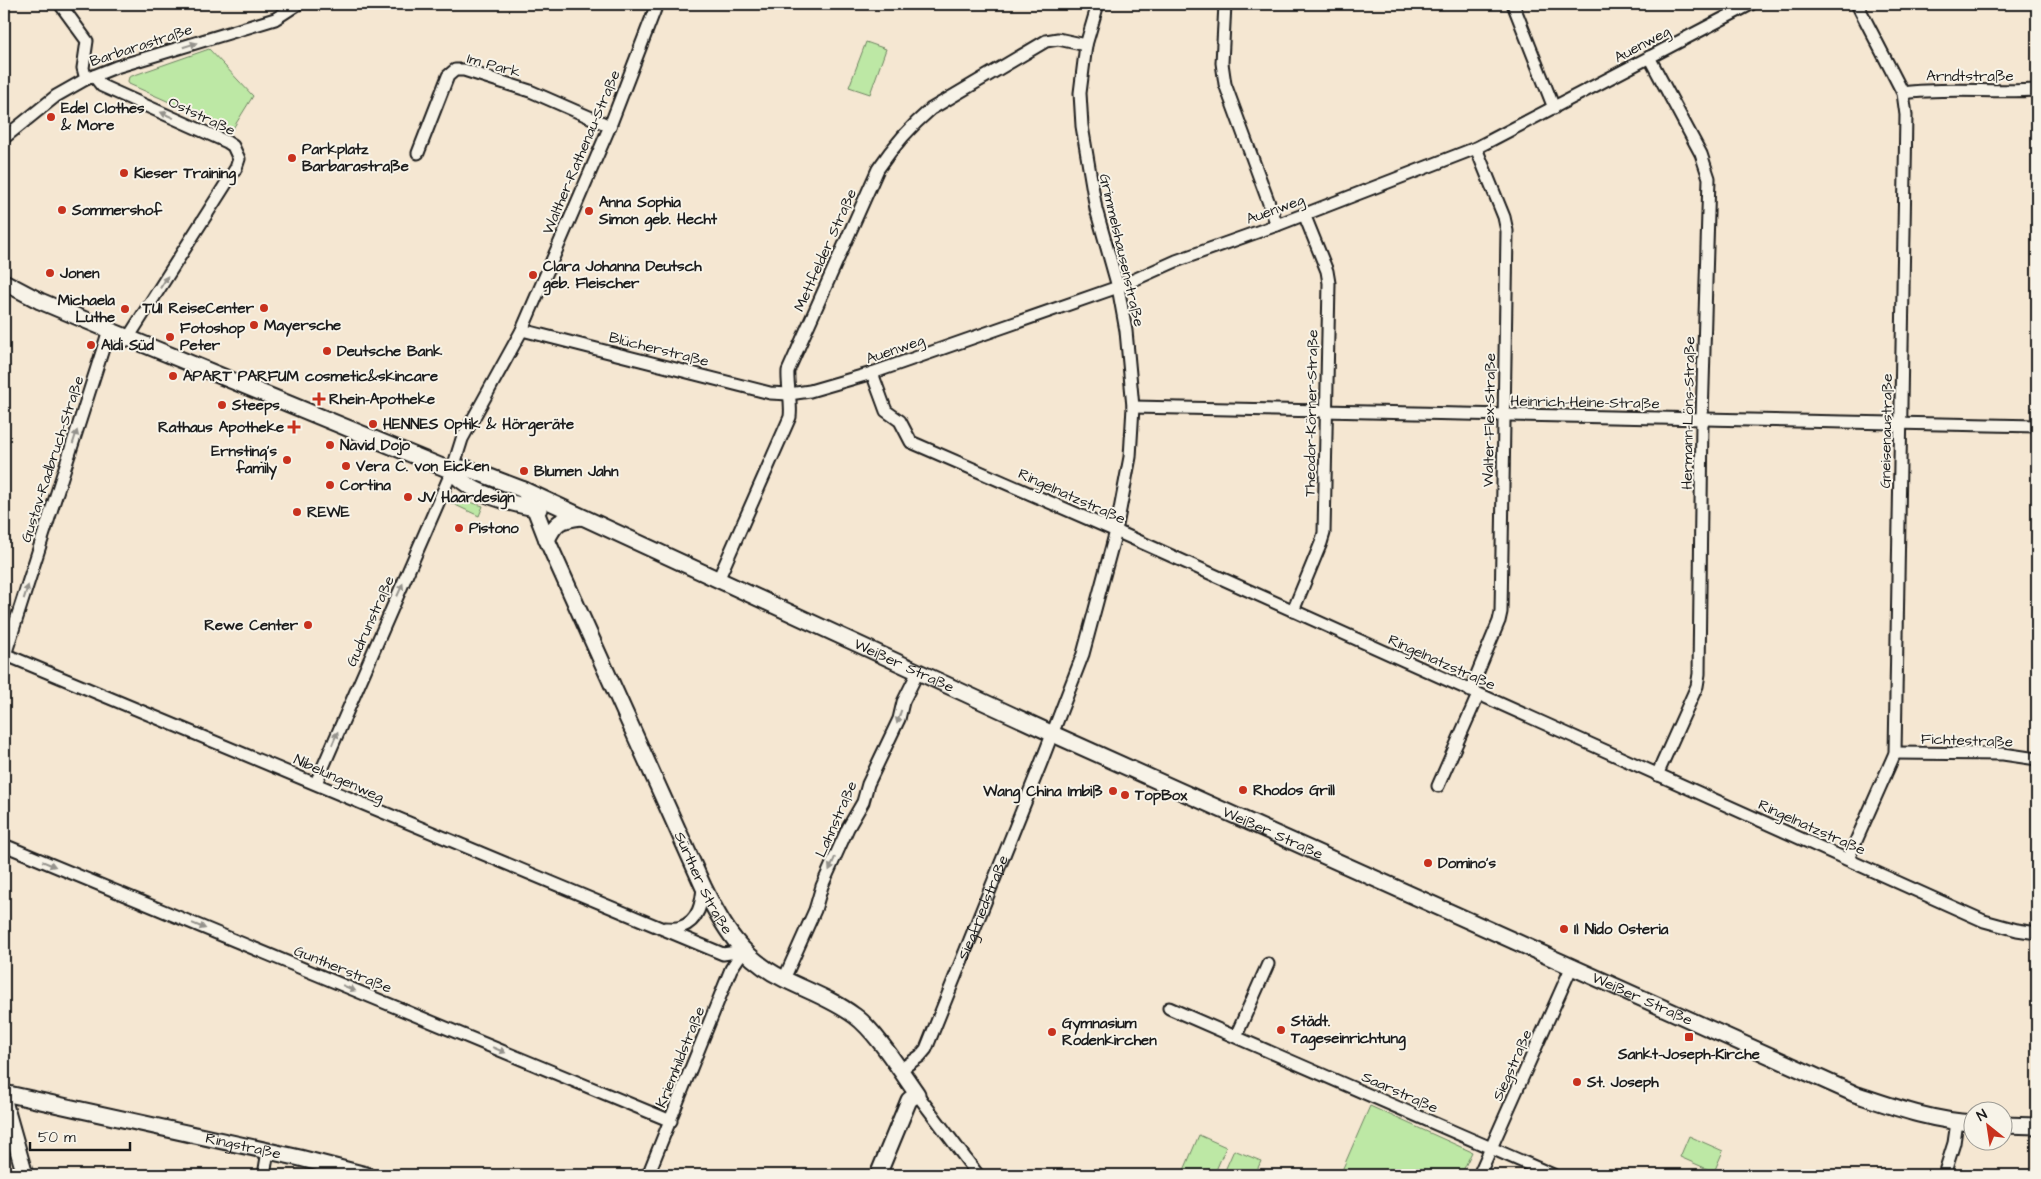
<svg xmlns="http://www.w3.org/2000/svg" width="2041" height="1179" font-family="'Architects Daughter',sans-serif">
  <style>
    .green { fill: #bde8a5; stroke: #6c8260 }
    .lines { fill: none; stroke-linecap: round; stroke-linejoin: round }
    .minor-casing { stroke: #1c1c1c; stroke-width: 15 }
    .tertiary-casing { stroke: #1c1c1c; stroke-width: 19 }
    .minor { stroke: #f7f3e8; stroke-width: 11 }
    .tertiary { stroke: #f7f3e8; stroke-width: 15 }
    .oneway { fill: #94928c }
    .poi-dot { fill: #c8321e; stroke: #f7f3e8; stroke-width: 2 }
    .labels { text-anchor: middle; stroke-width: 4; stroke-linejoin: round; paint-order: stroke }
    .street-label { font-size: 15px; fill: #1c1c1c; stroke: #f7f3e8 }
    .poi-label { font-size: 15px; font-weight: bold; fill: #1c1c1c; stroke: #f7f3e8; text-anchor: start }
  </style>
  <rect width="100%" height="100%" fill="#f5e7d2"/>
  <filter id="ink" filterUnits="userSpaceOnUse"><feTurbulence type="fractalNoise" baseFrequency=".02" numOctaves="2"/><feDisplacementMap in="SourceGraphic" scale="10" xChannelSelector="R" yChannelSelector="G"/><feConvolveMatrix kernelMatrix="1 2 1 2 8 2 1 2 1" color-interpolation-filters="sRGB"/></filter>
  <g filter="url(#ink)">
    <g class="green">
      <path d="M866,42L886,49L870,94L849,87Z"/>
      <path d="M209,49L253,96L232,130L129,84L128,81L129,77Z"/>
      <path d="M457,498L483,506L479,516L451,503Z"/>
      <path d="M1370,1106L1472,1152L1461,1175H1340Z"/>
      <path d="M1199,1135L1226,1147L1214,1175H1182Z"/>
      <path d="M1689,1136L1723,1151L1714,1172L1680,1157Z"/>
      <path d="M1234,1150L1261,1161L1255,1175H1223Z"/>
    </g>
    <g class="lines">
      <g class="minor-casing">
        <g id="minor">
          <path d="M60,4L87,41L83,68L86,79"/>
          <path d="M1225,4L1222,63L1225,84L1277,225"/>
          <path d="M1513,4L1554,108"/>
          <path d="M1649,57L1701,154L1709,178L1702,419L1699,674L1697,686L1657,775"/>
          <path d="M94,76L102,86L227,142L233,146L239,159L236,168L128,338"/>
          <path d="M1903,93C1947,87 1993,93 2037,90"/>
          <path d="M4,138L56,96L86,79L116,67L275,19L298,4"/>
          <path d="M418,153L448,76L455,70H464L530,91L610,126"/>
          <path d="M522,330L770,393L789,394L810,391L872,373L1118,287L1176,261L1277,225L1476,148L1751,4"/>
          <path d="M872,373L886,411L900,421L911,442L1116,531L1984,921L2017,930L2037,933"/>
          <path d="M1133,407L2037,426"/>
          <path d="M718,580L790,417C792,401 787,387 788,371L878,169C892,148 911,126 931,109L1046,41L1058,39L1086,45"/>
          <path d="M1293,611L1321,543L1324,533L1329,283L1327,271L1304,214"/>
          <path d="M4,654L723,954L743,951"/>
          <path d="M5,655L109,330"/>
          <path d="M1470,691L1499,621L1501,612L1507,231L1504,217L1476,148"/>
          <path d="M1895,753L2003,754L2037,759"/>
          <path d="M316,783L452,471L462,439L522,330L610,126L657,4"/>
          <path d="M1438,786L1478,695"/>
          <path d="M4,845L671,1121"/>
          <path d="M1848,859L1895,753L1906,115L1903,93L1857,4"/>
          <path d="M665,928C670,928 677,929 681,927C699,921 702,902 703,886"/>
          <path d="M784,979L815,910L822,886L848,828L863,802L868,784L899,719L903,702L918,672"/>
          <path d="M1169,1008L1553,1175"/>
          <path d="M1236,1036L1268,964"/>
          <path id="s1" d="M900,1070L920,1056L926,1049L1041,763L1083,654L1116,531L1130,457L1133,407L1126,331L1118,287L1096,209L1082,126L1080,93L1086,45L1098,4"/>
          <path d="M917,1094L978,1175"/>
          <path d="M264,1175L268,1151"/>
          <path d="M648,1175L731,969L743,951"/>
          <path d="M1479,1175L1572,966"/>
          <path d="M1944,1175L1954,1143L1957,1122"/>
        </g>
      </g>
      <g class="tertiary-casing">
        <g id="tertiary">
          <path d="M4,282L40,301L109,330L452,471C468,493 513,504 539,509"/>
          <path id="s2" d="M452,471L461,468L469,469L524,490L1053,734L1855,1094C1894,1107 1932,1121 1974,1123"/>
          <path id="s3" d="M524,490L535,509L547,540L703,886C723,927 741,958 784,979C808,991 834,1000 855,1016C875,1030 902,1073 917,1094L909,1100L878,1175"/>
          <path d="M547,540C556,521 560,520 581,517"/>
          <path id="s4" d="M4,1093L300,1158L366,1175"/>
          <path d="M4,1101L25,1175"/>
          <path d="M2004,1125L2037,1126"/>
        </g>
      </g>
      <use href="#minor" class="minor"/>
      <use href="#tertiary" class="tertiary"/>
    </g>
    <defs><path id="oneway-solid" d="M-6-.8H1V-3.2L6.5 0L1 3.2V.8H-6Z" transform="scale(1.25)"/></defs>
    <g class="oneway">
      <use href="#oneway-solid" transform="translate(190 45) rotate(-17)"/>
      <use href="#oneway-solid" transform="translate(167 115) rotate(-156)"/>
      <use href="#oneway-solid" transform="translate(164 282) rotate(-58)"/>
      <use href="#oneway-solid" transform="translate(75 437) rotate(-72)"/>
      <use href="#oneway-solid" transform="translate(400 590) rotate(-66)"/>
      <use href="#oneway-solid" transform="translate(26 592) rotate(-72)"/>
      <use href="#oneway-solid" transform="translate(899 717) rotate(108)"/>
      <use href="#oneway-solid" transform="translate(335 738) rotate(-67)"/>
      <use href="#oneway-solid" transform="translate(49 864) rotate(22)"/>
      <use href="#oneway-solid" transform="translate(832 864) rotate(114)"/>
      <use href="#oneway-solid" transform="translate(199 926) rotate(22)"/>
      <use href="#oneway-solid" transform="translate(349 988) rotate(23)"/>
      <use href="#oneway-solid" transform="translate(499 1050) rotate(23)"/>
    </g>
  </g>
  <g class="poi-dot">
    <circle cx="51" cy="117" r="5"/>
    <circle cx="292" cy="158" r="5"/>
    <circle cx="124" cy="173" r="5"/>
    <circle cx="62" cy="210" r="5"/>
    <circle cx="589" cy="211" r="5"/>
    <circle cx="50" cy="273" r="5"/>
    <circle cx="533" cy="275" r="5"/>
    <circle cx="264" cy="308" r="5"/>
    <circle cx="125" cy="309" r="5"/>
    <circle cx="254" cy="325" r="5"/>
    <circle cx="170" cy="337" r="5"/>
    <circle cx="91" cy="345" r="5"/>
    <circle cx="327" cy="351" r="5"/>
    <circle cx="173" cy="376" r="5"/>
    <path d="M316.5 391.5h5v5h5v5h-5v5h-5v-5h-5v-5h5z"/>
    <circle cx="222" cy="405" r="5"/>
    <circle cx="373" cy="424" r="5"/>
    <path d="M291.5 419.5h5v5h5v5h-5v5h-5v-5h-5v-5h5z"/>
    <circle cx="330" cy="445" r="5"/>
    <circle cx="287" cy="460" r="5"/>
    <circle cx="346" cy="466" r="5"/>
    <circle cx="524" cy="471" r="5"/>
    <circle cx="330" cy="485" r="5"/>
    <circle cx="408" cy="497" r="5"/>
    <circle cx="297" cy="512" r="5"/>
    <circle cx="459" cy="528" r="5"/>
    <circle cx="308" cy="625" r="5"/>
    <circle cx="1243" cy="790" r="5"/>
    <circle cx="1113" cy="791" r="5"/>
    <circle cx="1125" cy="795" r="5"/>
    <circle cx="1428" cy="863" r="5"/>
    <circle cx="1564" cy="929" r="5"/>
    <circle cx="1281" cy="1030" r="5"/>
    <circle cx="1052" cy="1032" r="5"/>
    <rect x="1684" y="1032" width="10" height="10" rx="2.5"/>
    <circle cx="1577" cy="1082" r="5"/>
  </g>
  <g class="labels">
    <g class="street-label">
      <text transform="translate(1642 44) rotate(-28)" y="5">Auenweg</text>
      <text transform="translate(141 45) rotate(-18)" y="5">Barbarastraße</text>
      <text transform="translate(494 65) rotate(16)" y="5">Im Park</text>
      <text x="1970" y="81">Arndtstraße</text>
      <text transform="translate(202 116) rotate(25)" y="5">Oststraße</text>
      <text transform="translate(581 152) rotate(-67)" y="5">Walther-Rathenau-Straße</text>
      <text transform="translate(1275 209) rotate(-20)" y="5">Auenweg</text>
      <text transform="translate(825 250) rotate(-66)" y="5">Mettfelder Straße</text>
      <text transform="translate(1122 250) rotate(77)" y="5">Grimmelshausenstraße</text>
      <text transform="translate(659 349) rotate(14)" y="5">Blücherstraße</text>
      <text transform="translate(895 349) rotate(-19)" y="5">Auenweg</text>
      <text transform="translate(1585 402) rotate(1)" y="5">Heinrich-Heine-Straße</text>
      <text transform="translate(1311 413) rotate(-89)" y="5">Theodor-Körner-Straße</text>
      <text transform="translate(1688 413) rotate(-89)" y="5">Hermann-Löns-Straße</text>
      <text transform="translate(1489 420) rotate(-89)" y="5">Walter-Flex-Straße</text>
      <text transform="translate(1886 431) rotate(-89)" y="5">Gneisenaustraße</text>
      <text transform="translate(52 459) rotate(-72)" y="5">Gustav-Radbruch-Straße</text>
      <text transform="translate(1072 496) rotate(24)" y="5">Ringelnatzstraße</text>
      <text transform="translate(370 621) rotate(-66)" y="5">Gudrunstraße</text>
      <text transform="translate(1442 662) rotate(24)" y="5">Ringelnatzstraße</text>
      <text dy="5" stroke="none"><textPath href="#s2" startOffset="495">Weißer Straße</textPath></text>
      <text transform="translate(1967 740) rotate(2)" y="5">Fichtestraße</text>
      <text transform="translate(339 778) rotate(24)" y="5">Nibelungenweg</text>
      <text transform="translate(836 819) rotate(-66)" y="5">Lahnstraße</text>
      <text transform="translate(1812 827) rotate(24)" y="5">Ringelnatzstraße</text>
      <text dy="5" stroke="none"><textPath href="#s2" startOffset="900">Weißer Straße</textPath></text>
      <text dy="5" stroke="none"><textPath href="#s3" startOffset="432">Sürther Straße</textPath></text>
      <text dy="5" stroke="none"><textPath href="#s1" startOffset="186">Siegfriedstraße</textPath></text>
      <text transform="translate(343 969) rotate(22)" y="5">Guntherstraße</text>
      <text dy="5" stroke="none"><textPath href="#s2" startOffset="1305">Weißer Straße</textPath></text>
      <text transform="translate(680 1057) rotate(-68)" y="5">Kriemhildstraße</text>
      <text transform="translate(1512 1065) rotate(-66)" y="5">Siegstraße</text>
      <text transform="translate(1400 1092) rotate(24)" y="5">Saarstraße</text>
      <text dy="5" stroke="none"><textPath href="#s4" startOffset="245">Ringstraße</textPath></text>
    </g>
    <g class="poi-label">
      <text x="61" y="113">Edel Clothes<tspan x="61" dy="17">&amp; More</tspan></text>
      <text x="302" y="154">Parkplatz<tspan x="302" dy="17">Barbarastraße</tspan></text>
      <text x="134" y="178">Kieser Training</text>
      <text x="599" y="207">Anna Sophia<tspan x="599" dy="17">Simon geb. Hecht</tspan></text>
      <text x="72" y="215">Sommershof</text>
      <text x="543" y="271">Clara Johanna Deutsch<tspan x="543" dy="17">geb. Fleischer</tspan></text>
      <text x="60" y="278">Jonen</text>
      <text x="115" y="305" text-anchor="end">Michaela<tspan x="115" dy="17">Luthe</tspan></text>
      <text x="254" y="313" text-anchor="end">TUI ReiseCenter</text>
      <text x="264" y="330">Mayersche</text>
      <text x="180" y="333">Fotoshop<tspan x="180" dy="17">Peter</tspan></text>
      <text x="101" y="350">Aldi Süd</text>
      <text x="337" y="356">Deutsche Bank</text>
      <text x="183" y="381">APART PARFUM cosmetic&amp;skincare</text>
      <text x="329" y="404">Rhein-Apotheke</text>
      <text x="232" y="410">Steeps</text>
      <text x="383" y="429">HENNES Optik &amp; Hörgeräte</text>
      <text x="284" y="432" text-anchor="end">Rathaus Apotheke</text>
      <text x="340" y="450">Navid Dojo</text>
      <text x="277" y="456" text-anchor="end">Ernsting's<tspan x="277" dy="17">family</tspan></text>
      <text x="356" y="471">Vera C. von Eicken</text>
      <text x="534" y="476">Blumen Jahn</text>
      <text x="340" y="490">Cortina</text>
      <text x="418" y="502">JV Haardesign</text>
      <text x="307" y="517">REWE</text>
      <text x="469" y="533">Pistono</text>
      <text x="298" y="630" text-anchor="end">Rewe Center</text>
      <text x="1253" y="795">Rhodos Grill</text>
      <text x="1103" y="796" text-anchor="end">Wang China Imbiß</text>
      <text x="1135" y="800">TopBox</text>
      <text x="1438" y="868">Domino's</text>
      <text x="1574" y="934">Il Nido Osteria</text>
      <text x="1291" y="1026">Städt.<tspan x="1291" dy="17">Tageseinrichtung</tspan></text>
      <text x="1062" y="1028">Gymnasium<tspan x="1062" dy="17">Rodenkirchen</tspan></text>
      <text x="1689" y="1059" text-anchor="middle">Sankt-Joseph-Kirche</text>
      <text x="1587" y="1087">St. Joseph</text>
    </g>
  </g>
  <rect width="2041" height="1179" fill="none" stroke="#f7f3e8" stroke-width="20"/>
  <rect x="10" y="10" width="2021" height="1159" fill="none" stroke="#1c1c1c" stroke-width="2" filter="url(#ink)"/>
  <g transform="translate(1988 1126) rotate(330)"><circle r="24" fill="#f7f3e8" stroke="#9f9d96"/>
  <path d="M0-4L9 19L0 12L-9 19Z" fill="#c8321e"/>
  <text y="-8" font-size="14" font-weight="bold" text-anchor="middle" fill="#1c1c1c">N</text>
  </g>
  <path d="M30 1142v8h100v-8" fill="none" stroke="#1c1c1c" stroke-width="2.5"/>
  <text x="38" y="1142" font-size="15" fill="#1c1c1c" stroke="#f7f3e8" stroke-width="4" paint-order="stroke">50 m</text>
</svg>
